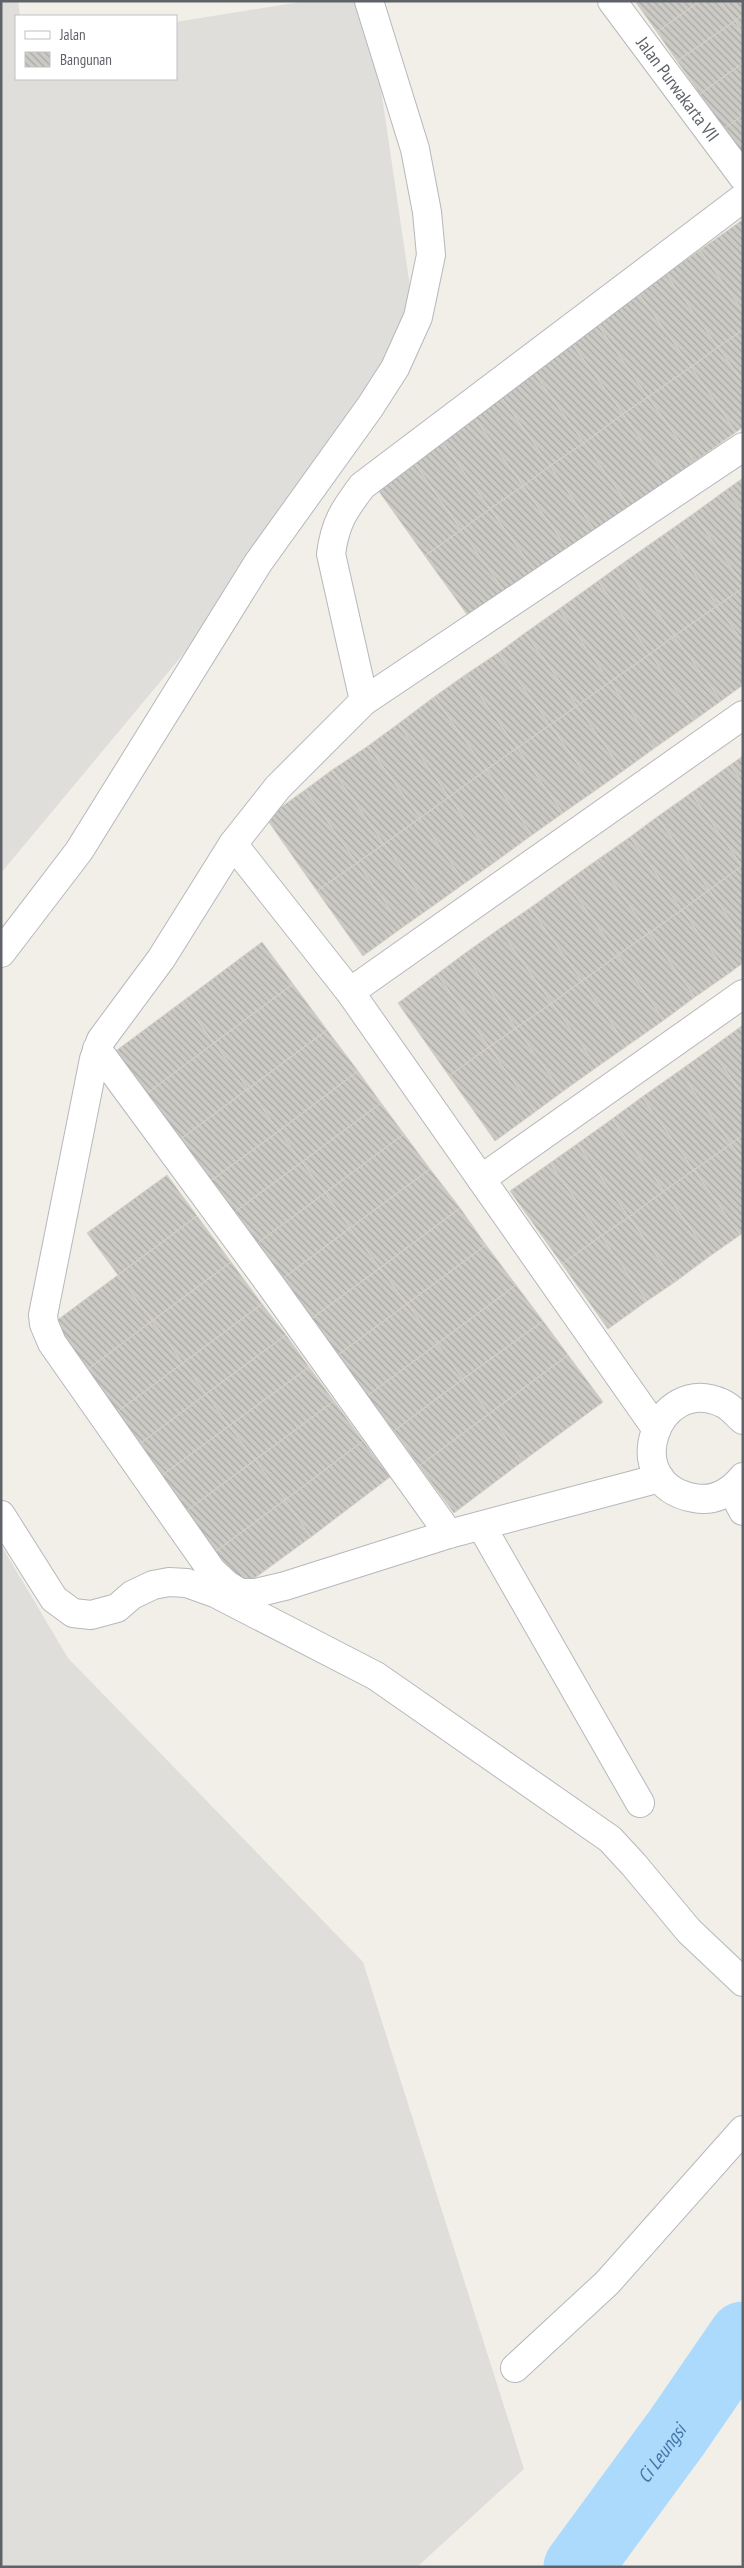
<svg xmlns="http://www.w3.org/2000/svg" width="744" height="2568" font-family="'PT Sans Narrow',sans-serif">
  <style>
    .industrial { fill: #e0deda }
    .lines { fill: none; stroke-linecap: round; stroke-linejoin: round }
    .river { stroke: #acdafd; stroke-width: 69 }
    .building { fill: url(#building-back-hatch); stroke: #d5d1c6 }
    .street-casing { stroke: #b5b8bc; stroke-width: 30 }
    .street { stroke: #fff; stroke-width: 28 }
    .labels { text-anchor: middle; stroke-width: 5; stroke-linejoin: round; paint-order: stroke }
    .street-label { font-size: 18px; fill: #5f6368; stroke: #fff }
    .water-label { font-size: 19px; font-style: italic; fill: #4475a7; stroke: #fff }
  </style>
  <defs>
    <pattern id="building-back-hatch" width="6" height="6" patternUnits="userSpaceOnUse" patternTransform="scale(1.25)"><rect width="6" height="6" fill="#cccac5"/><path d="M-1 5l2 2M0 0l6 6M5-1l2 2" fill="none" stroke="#a9a8a4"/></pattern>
  </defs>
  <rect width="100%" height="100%" fill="#f1efe8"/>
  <g class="industrial">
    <path d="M1,1H18L20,16H16V79H176V22L306,1H368L413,307L364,437L1,873Z"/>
    <path d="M1,1545L68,1658L363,1962L524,2469L417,2567H1Z"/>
  </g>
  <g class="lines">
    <path class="river" id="s1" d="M578,2567L677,2432L743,2336"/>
  </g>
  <g class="building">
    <path d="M635,1H700L657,32Z"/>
    <path d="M700,1H721L735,21L677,61L657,32Z"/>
    <path d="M721,1H743V15L735,21Z"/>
    <path d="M743,15V33L735,21Z"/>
    <path d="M735,21L743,33V63L700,94L677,61Z"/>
    <path d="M743,63V115L724,129L700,94Z"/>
    <path d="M743,115V155L724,129Z"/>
    <path d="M741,221L743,224V311L700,250Z"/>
    <path d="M700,250L743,311V330L718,347L666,274Z"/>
    <path d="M666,274L718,347L691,367L639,294Z"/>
    <path d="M639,294L691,367L648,397L597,324Z"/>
    <path d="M597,324L648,397L623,414L571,342Z"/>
    <path d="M743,330V382L718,347Z"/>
    <path d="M571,342L623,414L584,443L532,370Z"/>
    <path d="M718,347L743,382V427L736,432L691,367Z"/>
    <path d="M691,367L736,432L694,462L648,397Z"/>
    <path d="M532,370L584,443L550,466L499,394Z"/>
    <path d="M499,394L550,466L523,486L471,413Z"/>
    <path d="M648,397L694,462L669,479L623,414Z"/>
    <path d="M471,413L523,486L490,509L438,436Z"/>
    <path d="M623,414L669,479L630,507L584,443Z"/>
    <path d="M438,436L490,509L461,530L410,457Z"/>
    <path d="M584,443L630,507L596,532L550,466Z"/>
    <path d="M410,457L461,530L425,556L373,483Z"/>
    <path d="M550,466L596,532L569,551L523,486Z"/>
    <path d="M743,478V513L726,490Z"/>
    <path d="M523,486L569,551L537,574L490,509Z"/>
    <path d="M726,490L743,513V584L693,514Z"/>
    <path d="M490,509L537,574L507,595L461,530Z"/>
    <path d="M693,514L743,584V588L717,606L666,533Z"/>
    <path d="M461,530L507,595L471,620L425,556Z"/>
    <path d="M666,533L717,606L674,636L623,563Z"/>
    <path d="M623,563L674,636L650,654L598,581Z"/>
    <path d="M598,581L650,654L610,682L559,609Z"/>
    <path d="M743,588V642L717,606Z"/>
    <path d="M717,606L743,642V685L721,701L674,636Z"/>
    <path d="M559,609L610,682L577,706L525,633Z"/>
    <path d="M525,633L577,706L550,725L498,653Z"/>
    <path d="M674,636L721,701L696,719L650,654Z"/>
    <path d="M498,653L550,725L517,748L465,675Z"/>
    <path d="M650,654L696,719L656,747L610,682Z"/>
    <path d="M465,675L517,748L486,770L434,697Z"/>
    <path d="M610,682L656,747L623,771L577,706Z"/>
    <path d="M434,697L486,770L449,797L398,724Z"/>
    <path d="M577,706L623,771L596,790L550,725Z"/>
    <path d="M398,724L449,797L420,818L368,746Z"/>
    <path d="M550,725L596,790L563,813L517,748Z"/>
    <path d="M368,746L420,818L384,844L332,770Z"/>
    <path d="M517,748L563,813L532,835L486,770Z"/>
    <path d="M743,756V783L730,765Z"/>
    <path d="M730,765L743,783L742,866L691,793Z"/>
    <path d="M332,770L384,844L357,863L305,790Z"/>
    <path d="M486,770L532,835L495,862L449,797Z"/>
    <path d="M305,790L357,863L317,891L266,818Z"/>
    <path d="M691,793L742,866L709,890L657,817Z"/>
    <path d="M449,797L495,862L465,883L420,818Z"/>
    <path d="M657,817L709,890L682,910L630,837Z"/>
    <path d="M420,818L465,883L430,908L384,844Z"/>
    <path d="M630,837L682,910L649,933L597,860Z"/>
    <path d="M384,844L430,908L403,927L357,863Z"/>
    <path d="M597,860L649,933L618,955L566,882Z"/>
    <path d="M357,863L403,927L363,956L317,891Z"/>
    <path d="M742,866L743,867V938L709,890Z"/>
    <path d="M566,882L618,955L582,981L530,908Z"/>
    <path d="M709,890L743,938V963L728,974L682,910Z"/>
    <path d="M530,908L582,981L552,1003L499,929Z"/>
    <path d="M682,910L728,974L695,997L649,933Z"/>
    <path d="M499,929L552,1003L516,1028L464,954Z"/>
    <path d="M649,933L695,997L664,1020L618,955Z"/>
    <path d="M262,942L293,984L214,1043L183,1001Z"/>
    <path d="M464,954L516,1028L489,1047L437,974Z"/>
    <path d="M618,955L664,1020L627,1046L582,981Z"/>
    <path d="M437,974L489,1047L449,1076L398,1003Z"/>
    <path d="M582,981L627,1046L597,1067L552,1003Z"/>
    <path d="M293,984L327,1030L248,1089L214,1043Z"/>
    <path d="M183,1001L214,1043L145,1095L113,1053Z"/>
    <path d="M552,1003L597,1067L562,1092L516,1028Z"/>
    <path d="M743,1025V1095L710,1049Z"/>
    <path d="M516,1028L562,1092L535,1112L489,1047Z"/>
    <path d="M327,1030L358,1071L279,1131L248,1089Z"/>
    <path d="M214,1043L248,1089L178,1141L145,1095Z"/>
    <path d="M489,1047L535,1112L495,1141L449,1076Z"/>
    <path d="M710,1049L743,1095V1135L731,1144L679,1071Z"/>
    <path d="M358,1071L381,1103L302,1162L279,1131Z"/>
    <path d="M679,1071L731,1144L694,1170L642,1097Z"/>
    <path d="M248,1089L279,1131L209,1182L178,1141Z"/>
    <path d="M642,1097L694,1170L664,1191L612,1119Z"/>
    <path d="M381,1103L404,1134L325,1193L302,1162Z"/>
    <path d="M612,1119L664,1191L629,1217L577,1144Z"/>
    <path d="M279,1131L302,1162L232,1214L209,1182Z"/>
    <path d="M404,1134L430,1169L350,1228L325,1193Z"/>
    <path d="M743,1135V1161L731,1144Z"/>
    <path d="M577,1144L629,1217L601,1236L550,1163Z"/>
    <path d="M731,1144L743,1161V1233L740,1235L694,1170Z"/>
    <path d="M302,1162L325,1193L255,1245L232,1214Z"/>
    <path d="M550,1163L601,1236L562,1264L510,1191Z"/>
    <path d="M430,1169L460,1208L380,1268L350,1228Z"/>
    <path d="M694,1170L740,1235L710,1256L664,1191Z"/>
    <path d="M167,1175L197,1216L118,1275L87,1233Z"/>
    <path d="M664,1191L710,1256L675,1282L629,1217Z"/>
    <path d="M325,1193L350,1228L281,1280L255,1245Z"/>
    <path d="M460,1208L486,1245L407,1304L380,1268Z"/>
    <path d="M197,1216L231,1262L152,1321L118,1275Z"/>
    <path d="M629,1217L675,1282L647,1301L601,1236Z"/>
    <path d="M350,1228L380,1268L311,1319L281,1280Z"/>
    <path d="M601,1236L647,1301L608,1329L562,1264Z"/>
    <path d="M486,1245L516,1285L437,1344L407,1304Z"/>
    <path d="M231,1262L262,1304L183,1363L152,1321Z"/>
    <path d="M380,1268L407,1304L338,1355L311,1319Z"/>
    <path d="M118,1275L152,1321L83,1373L48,1327Z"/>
    <path d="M516,1285L543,1321L463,1379L437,1344Z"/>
    <path d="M262,1304L286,1335L206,1394L183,1363Z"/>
    <path d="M407,1304L437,1344L367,1396L338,1355Z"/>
    <path d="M152,1321L183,1363L113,1415L83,1373Z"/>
    <path d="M543,1321L568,1355L489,1414L463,1379Z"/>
    <path d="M286,1335L309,1367L229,1426L206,1394Z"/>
    <path d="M437,1344L463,1379L394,1431L367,1396Z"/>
    <path d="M568,1355L603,1402L523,1461L489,1414Z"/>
    <path d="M183,1363L206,1394L137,1446L113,1415Z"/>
    <path d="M309,1367L334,1401L255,1460L229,1426Z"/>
    <path d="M463,1379L489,1414L419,1466L394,1431Z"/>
    <path d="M206,1394L229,1426L160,1477L137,1446Z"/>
    <path d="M334,1401L363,1441L285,1500L255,1460Z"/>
    <path d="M489,1414L523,1461L454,1513L419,1466Z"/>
    <path d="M229,1426L255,1460L185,1512L160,1477Z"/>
    <path d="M363,1441L390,1477L311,1537L285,1500Z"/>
    <path d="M255,1460L285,1500L215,1552L185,1512Z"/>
    <path d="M285,1500L311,1537L241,1588L215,1552Z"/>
  </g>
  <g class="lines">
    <g class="street-casing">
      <g id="street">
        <path id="s2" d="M612,1L743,177"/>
        <path d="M364,701L331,554C335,523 344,510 362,486L743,198"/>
        <path d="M233,844L350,992L655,1427"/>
        <path d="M1,953L79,851L258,563L370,407L395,368L418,317L431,255L427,212L415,149L369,1"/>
        <path d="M350,992L743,715"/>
        <path d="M97,1049L270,1284L449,1534"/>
        <path d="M481,1179L743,994"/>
        <path d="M743,1420C737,1415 730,1406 722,1403C657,1373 617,1484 694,1498C714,1502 730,1493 743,1477"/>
        <path d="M660,1478L449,1534L285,1586L256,1593H240L227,1585L212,1571L52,1343L44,1324L43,1315L94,1059L101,1040L161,959L233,844L278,787L364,701L743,447"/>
        <path d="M732,1490L743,1511"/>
        <path d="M1,1515L54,1599L73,1613L91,1615L117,1608L132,1595L153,1585L169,1582L187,1583L215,1593L376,1676L610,1839L634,1865L689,1931L743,1982"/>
        <path d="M482,1527L640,1803"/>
        <path d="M515,2368L607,2283L743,2130"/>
      </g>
    </g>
    <use href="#street" class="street"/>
  </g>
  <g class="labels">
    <g class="street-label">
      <text dy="6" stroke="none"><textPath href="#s2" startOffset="110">Jalan Purwakarta VII</textPath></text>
    </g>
    <g class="water-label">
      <text dy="7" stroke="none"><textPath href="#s1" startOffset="141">Ci Leungsi</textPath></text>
    </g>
  </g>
  <rect width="744" height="2568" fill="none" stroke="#5f6368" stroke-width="5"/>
  <rect x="15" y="15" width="162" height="65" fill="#ffffff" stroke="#bfc1c3"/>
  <rect x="25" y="31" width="25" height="8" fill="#ffffff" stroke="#bfc1c3"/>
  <text x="60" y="40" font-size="15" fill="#5f6368">Jalan</text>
  <rect x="25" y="52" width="25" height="15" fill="url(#building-back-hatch)" stroke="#bfc1c3"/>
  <text x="60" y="65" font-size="15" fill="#5f6368">Bangunan</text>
</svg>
